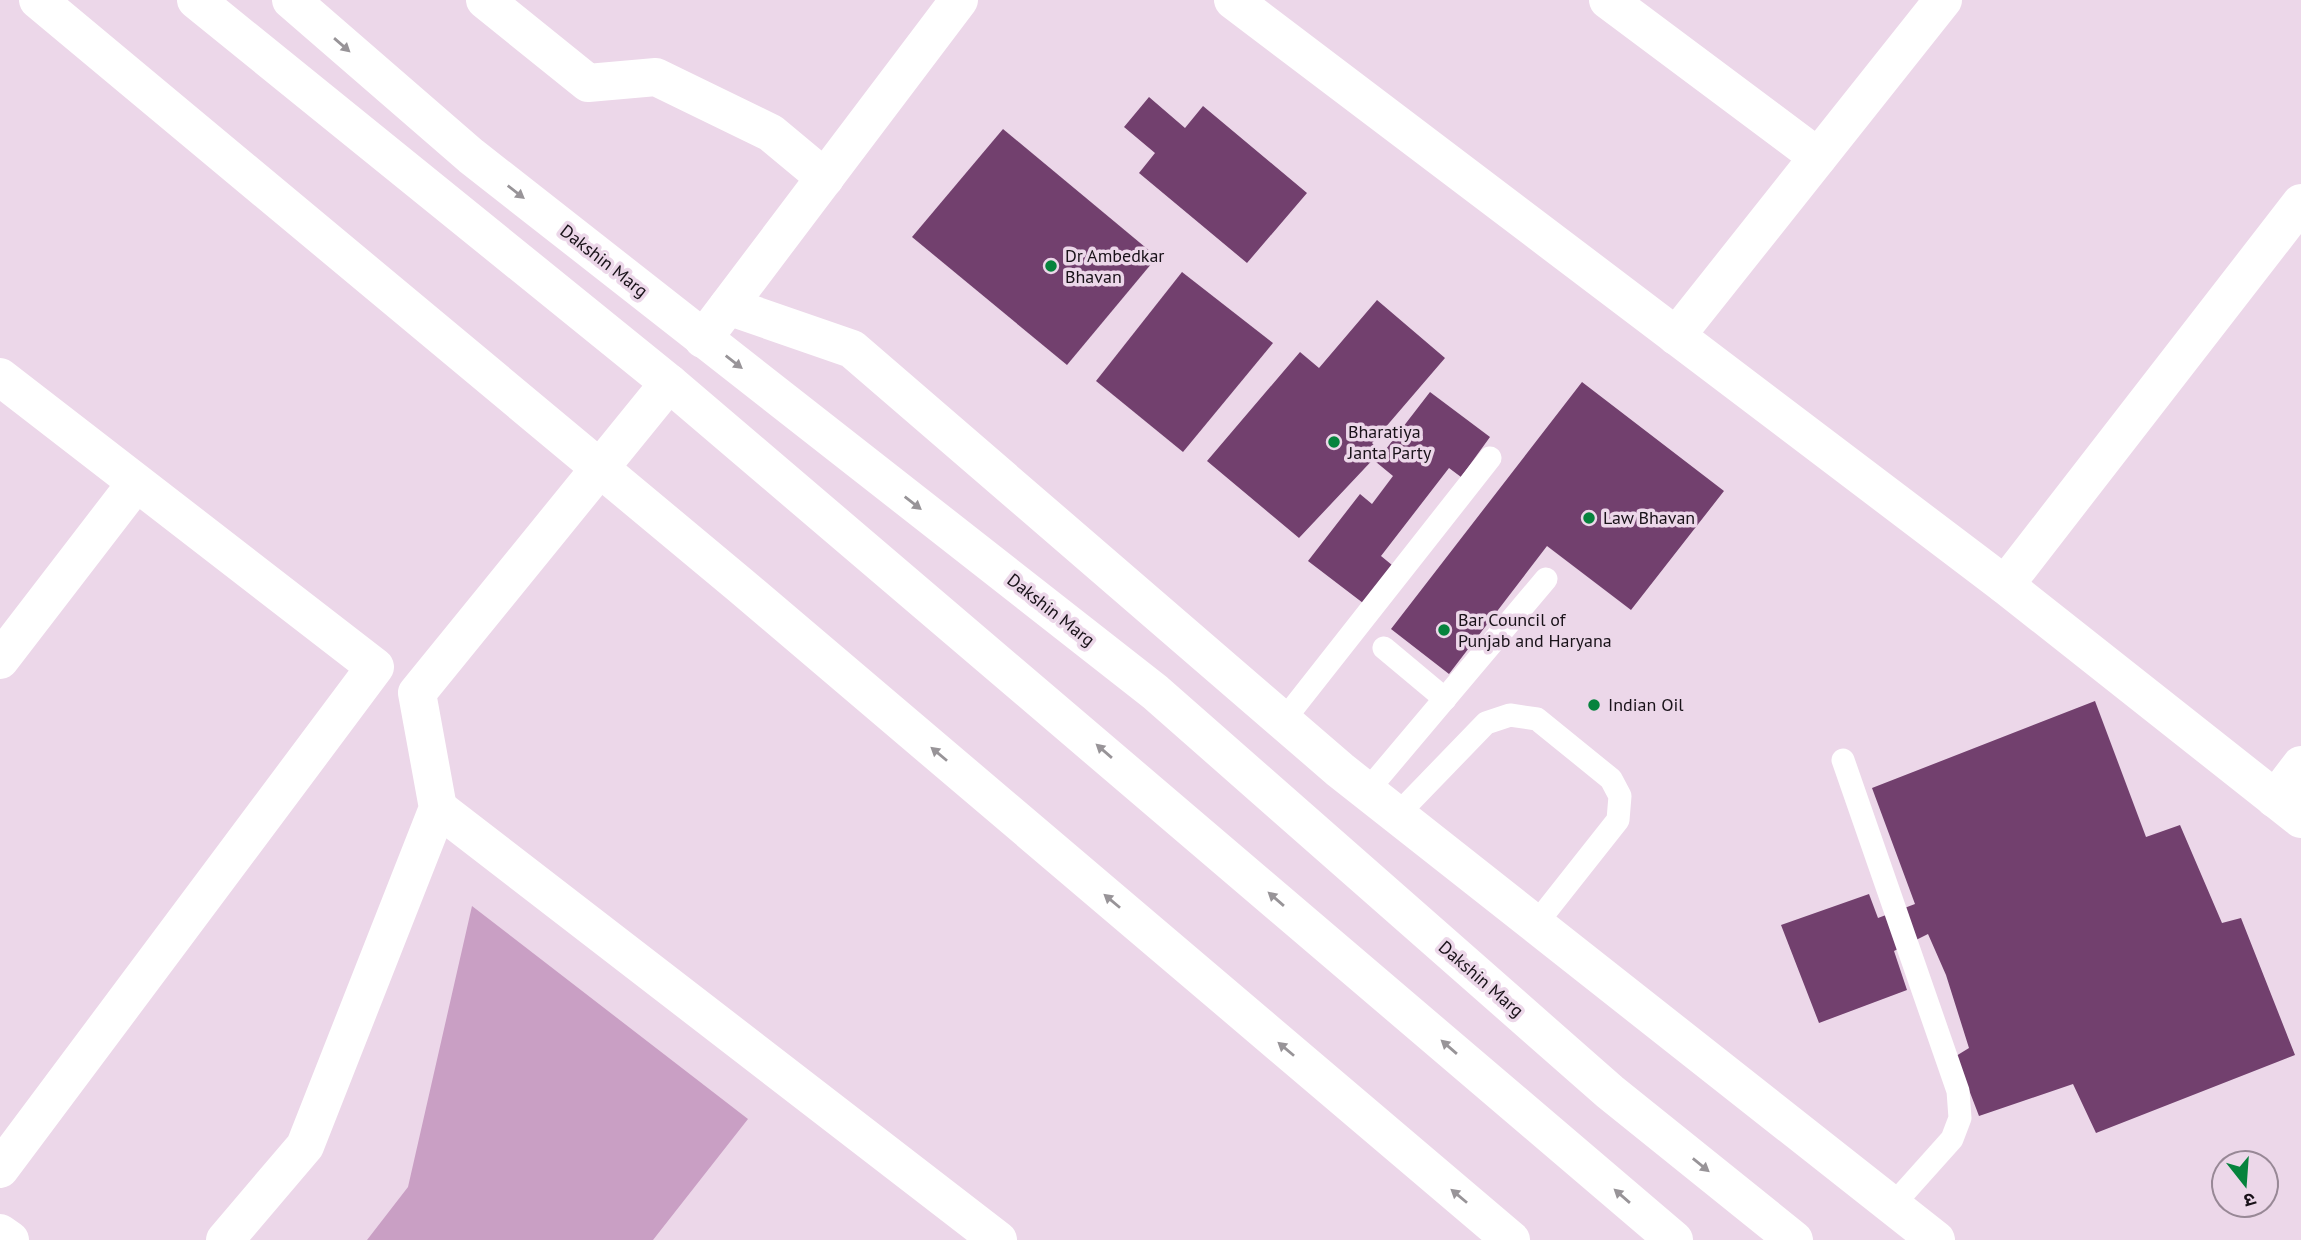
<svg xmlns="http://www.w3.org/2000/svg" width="2301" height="1240" font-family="'PT Sans','Noto Sans Devanagari',sans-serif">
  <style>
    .green { fill: #c99fc4 }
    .building { fill: #72406e }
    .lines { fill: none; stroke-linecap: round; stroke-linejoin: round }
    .lane { stroke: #fff; stroke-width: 23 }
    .street { stroke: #fff; stroke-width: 38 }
    .secondary { stroke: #fff; stroke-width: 38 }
    .oneway { fill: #989498 }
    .poi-dot { fill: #06833d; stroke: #ecd7e9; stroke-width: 2.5 }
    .labels { text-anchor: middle; stroke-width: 7; stroke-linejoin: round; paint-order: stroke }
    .poi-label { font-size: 18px; fill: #191219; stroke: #ecd7e9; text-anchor: start }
    .street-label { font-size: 18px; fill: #191219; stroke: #ecd7e9 }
  </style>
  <rect width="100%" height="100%" fill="#ecd7e9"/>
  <path class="green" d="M472,906L748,1119L653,1240H367L408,1187Z"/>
  <g class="building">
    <path d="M1149,97L1185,128L1203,106L1307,193L1247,263L1139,173L1155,153L1124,127Z"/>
    <path d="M1003,129L1157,257L1067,365L912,237Z"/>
    <path d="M1182,272L1273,343L1183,452L1096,381Z"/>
    <path d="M1377,300L1445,358L1372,443L1380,452L1299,538L1207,461L1300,352L1319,368Z"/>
    <path d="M1582,382L1724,491L1631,610L1547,546L1449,674L1391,629Z"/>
    <path d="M1430,392L1490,437L1461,477L1449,468L1381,556L1392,565L1363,603L1308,561L1360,494L1372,504L1393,476L1376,462Z"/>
    <path d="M2095,701L2146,837L2180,825L2222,923L2241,918L2295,1055L2096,1133L2073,1084L1979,1116L1956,1056L1969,1048L1946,975L1928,934L1894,951L1907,990L1819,1023L1781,925L1869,894L1878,918L1915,904L1872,788Z"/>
  </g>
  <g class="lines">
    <g class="lane">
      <path d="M1384,648L1445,699"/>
      <path d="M1283,721L1490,458"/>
      <path d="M1843,760L1958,1091L1960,1118L1952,1139L1892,1206"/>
      <path d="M1367,791L1546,579"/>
      <path d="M1397,815L1486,723L1510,715L1537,719L1611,779L1620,796L1618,820L1535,925"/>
    </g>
    <g class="street">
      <path d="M38,0L740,585L1511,1240"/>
      <path d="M485,0L588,83L656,77L771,133L825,178"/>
      <path d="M1233,0L2005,585L2301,819"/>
      <path d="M1608,0L1818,157"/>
      <path d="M728,306L852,349L1340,770L1936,1240"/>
      <path d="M1676,336L1943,0"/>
      <path d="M0,377L375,667L0,1169"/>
      <path d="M2005,585L2301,203"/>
      <path d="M0,660L136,483"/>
      <path d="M2275,799L2301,765"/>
      <path d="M438,808L998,1240"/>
    </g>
    <g class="secondary">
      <path d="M196,0L669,383L1674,1240"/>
      <path d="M291,0L471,156L1155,692L1610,1092L1794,1240"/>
      <path d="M703,339L959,0"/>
      <path d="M0,1233L10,1240"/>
      <path d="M225,1240L305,1146L438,808L417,693L669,383"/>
    </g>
  </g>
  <defs><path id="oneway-solid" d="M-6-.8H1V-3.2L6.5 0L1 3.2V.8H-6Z" transform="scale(1.75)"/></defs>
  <g class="oneway">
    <use href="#oneway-solid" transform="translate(342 45) rotate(41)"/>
    <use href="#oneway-solid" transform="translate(516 192) rotate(38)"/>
    <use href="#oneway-solid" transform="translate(734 362) rotate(38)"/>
    <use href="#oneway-solid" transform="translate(913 503) rotate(38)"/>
    <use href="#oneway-solid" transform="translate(1104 751) rotate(-139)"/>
    <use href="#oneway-solid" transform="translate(939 754) rotate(-140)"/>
    <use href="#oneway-solid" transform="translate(1276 899) rotate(-139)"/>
    <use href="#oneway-solid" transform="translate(1112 901) rotate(-140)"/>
    <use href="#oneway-solid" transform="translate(1449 1047) rotate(-139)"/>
    <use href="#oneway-solid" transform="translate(1286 1049) rotate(-140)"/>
    <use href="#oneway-solid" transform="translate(1701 1165) rotate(39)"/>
    <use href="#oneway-solid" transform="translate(1459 1196) rotate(-140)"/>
    <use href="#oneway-solid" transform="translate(1622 1196) rotate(-139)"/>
  </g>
  <g class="poi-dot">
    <circle cx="1051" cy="266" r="7"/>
    <circle cx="1334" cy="442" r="7"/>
    <circle cx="1589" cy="518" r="7"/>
    <circle cx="1444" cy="630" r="7"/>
    <circle cx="1594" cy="705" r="7"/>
  </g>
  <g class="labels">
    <g class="poi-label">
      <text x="1065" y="262">Dr Ambedkar<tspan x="1065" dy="21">Bhavan</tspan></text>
      <text x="1348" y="438">Bharatiya<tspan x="1348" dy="21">Janta Party</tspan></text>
      <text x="1603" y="524">Law Bhavan</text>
      <text x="1458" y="626">Bar Council of<tspan x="1458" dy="21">Punjab and Haryana</tspan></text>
      <text x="1608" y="711">Indian Oil</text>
    </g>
    <g class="street-label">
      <text transform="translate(604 261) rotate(38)" y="6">Dakshin Marg</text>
      <text transform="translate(1051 610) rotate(38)" y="6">Dakshin Marg</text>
      <text transform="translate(1481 979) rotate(41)" y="6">Dakshin Marg</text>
    </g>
  </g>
  <g transform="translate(2245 1184) rotate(163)"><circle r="33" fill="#ecd7e9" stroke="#988896" stroke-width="2"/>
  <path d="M0-5L12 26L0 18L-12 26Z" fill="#06833d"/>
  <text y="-10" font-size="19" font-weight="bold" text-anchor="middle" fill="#191219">उ</text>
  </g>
</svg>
